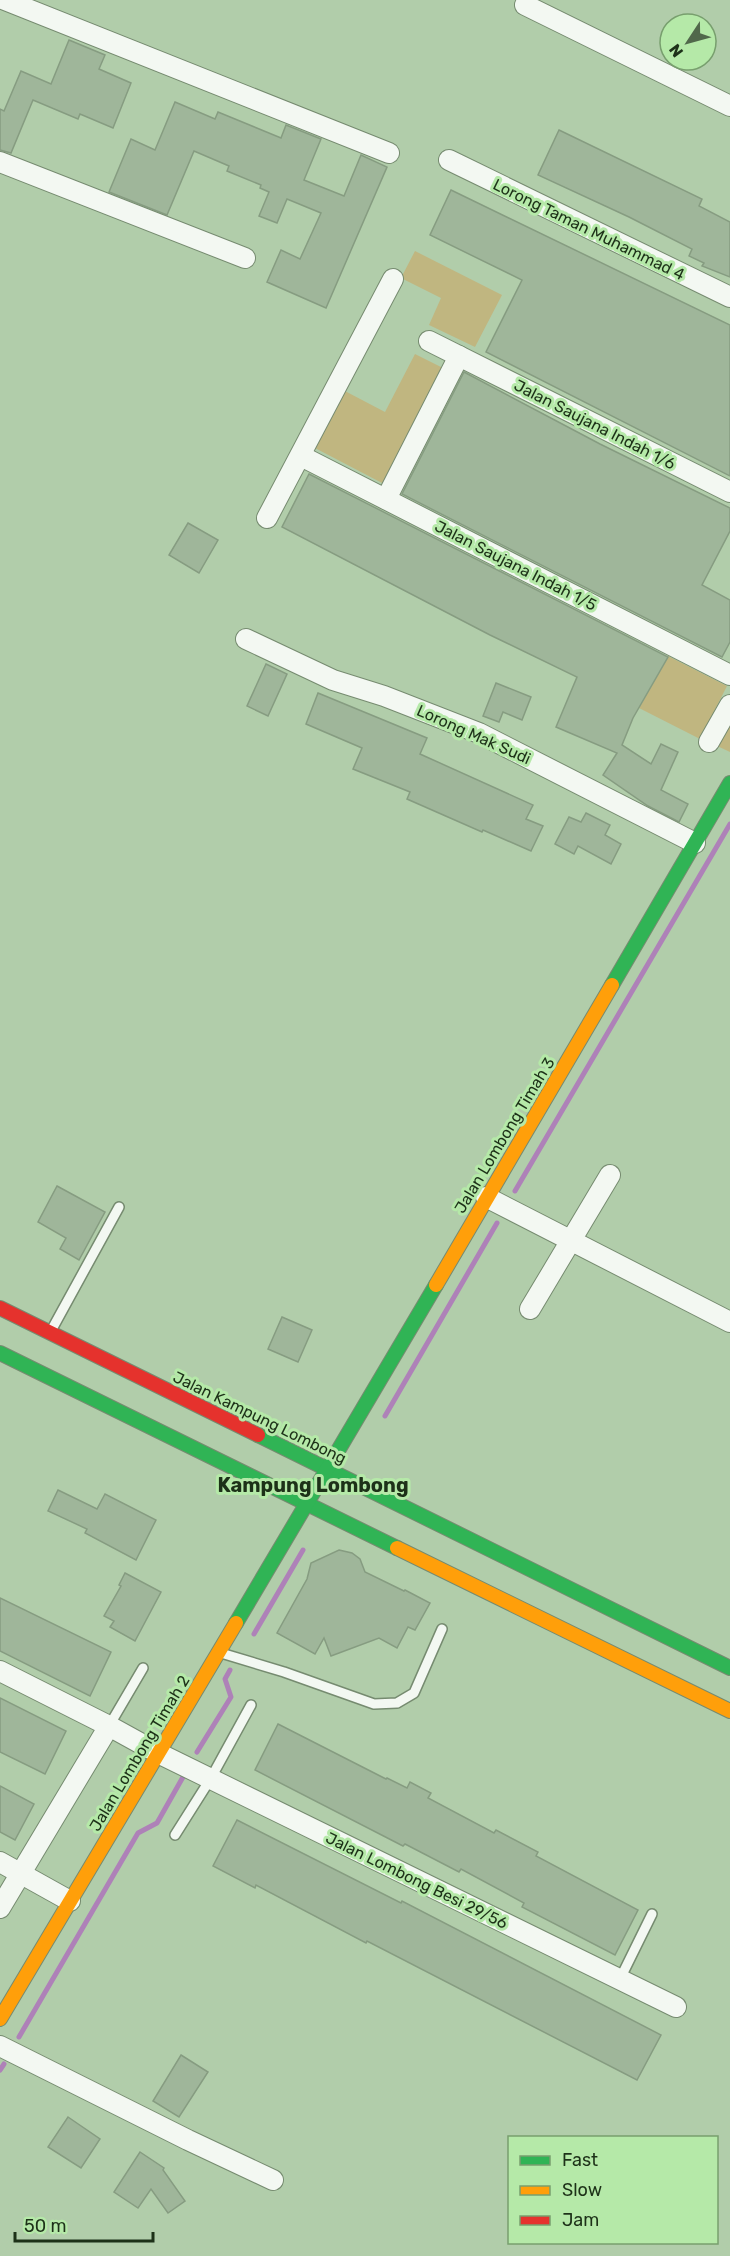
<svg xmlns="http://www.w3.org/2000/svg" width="730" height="2256" font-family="Rubik,sans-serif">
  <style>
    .green { fill: #c0b680 }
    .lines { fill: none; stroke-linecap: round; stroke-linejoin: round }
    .stream { stroke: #ae81b8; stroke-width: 5 }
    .building { fill: #9fb69a; stroke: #869c81; stroke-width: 1.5 }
    .lane-casing { stroke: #768b70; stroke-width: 12 }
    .street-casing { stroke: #768b70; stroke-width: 22 }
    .fast-casing { stroke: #768b70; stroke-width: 16 }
    .slow-casing { stroke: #768b70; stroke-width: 16 }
    .jam-casing { stroke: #768b70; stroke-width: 16 }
    .lane { stroke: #f3f8f2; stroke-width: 9 }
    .street { stroke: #f3f8f2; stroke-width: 20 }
    .fast { stroke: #30b455; stroke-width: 14 }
    .slow { stroke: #ff9f0a; stroke-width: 14 }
    .jam { stroke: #e5322d; stroke-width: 14 }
    .labels { text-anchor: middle; stroke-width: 6; stroke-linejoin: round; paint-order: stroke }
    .street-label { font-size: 16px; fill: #1d3118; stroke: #b5e9a8 }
    .quarter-label { font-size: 20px; font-weight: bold; fill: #1d3118; stroke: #b5e9a8 }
  </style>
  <rect width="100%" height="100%" fill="#b1cdaa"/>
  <g class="green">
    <path d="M415,251L502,295L475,347L429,325L441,298L401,278Z"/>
    <path d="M415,354L443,368L384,484L313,447L343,390L385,412Z"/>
    <path d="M668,656L727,686L700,739L639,708Z"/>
    <path d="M730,718V752L715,745Z"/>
  </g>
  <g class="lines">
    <g class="stream">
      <path d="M515,1191L730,824"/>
      <path d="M385,1416L497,1223"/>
      <path d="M254,1634L303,1550"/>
      <path d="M197,1752L231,1697L225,1679L230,1670"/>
      <path d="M19,2037L138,1833L157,1823L183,1777"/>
      <path d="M0,2070L4,2064"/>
    </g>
  </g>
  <g class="building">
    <path d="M69,40L105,55L99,69L131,83L113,128L80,114L78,119L33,100L11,153L0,150V109L4,111L21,71L51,84Z"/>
    <path d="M175,102L215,119L218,112L281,138L286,125L321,139L304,180L344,196L361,155L387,167L326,308L267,282L281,250L300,259L321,213L287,199L277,223L259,216L269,192L260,188L261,185L227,171L229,166L194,151L167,215L109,192L131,139L155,150Z"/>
    <path d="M559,130L702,199L699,206L730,222V277L702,266L704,263L689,256L692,249L629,217L538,175Z"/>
    <path d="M451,190L730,325V476L486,352L522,280L430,235Z"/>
    <path d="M464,372L600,444L730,508V531L702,585L730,600V642L722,657L402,494Z"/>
    <path d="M309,474L668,657L633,718L622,745L651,764L661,744L678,752L661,790L688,804L679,822L648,806L603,775L617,753L556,727L577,677L490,635L282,527Z"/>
    <path d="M188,523L218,540L199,573L169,555Z"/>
    <path d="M266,664L287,674L268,716L247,706Z"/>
    <path d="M496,683L531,697L522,720L503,712L499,722L483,716Z"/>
    <path d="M318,693L427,738L420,754L533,805L526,819L543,826L531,851L483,830L482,832L407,799L410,792L353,769L362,748L306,724Z"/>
    <path d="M586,813L610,825L605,835L621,844L611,864L578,846L574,854L555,844L569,817L581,822Z"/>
    <path d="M57,1186L105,1212L79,1260L60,1249L66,1238L38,1222Z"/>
    <path d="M282,1317L312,1330L298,1362L268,1349Z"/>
    <path d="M58,1490L97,1509L105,1494L156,1520L136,1560L85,1533L87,1529L48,1511Z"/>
    <path d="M339,1550L352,1553L360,1559L365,1572L404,1591L405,1590L430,1603L415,1630L408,1627L397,1648L379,1638L331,1656L324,1638L315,1654L277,1633L307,1579L311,1563Z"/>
    <path d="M125,1573L161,1592L135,1641L110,1627L114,1621L104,1616L121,1586L119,1585Z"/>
    <path d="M0,1598L111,1652L90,1696L0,1651Z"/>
    <path d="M0,1698L66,1731L45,1774L0,1752Z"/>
    <path d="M278,1724L386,1779L387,1778L407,1788L410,1782L431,1793L428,1798L494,1833L496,1830L538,1852L536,1856L638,1910L615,1955L522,1907L524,1903L461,1869L459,1872L405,1844L403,1846L255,1770Z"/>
    <path d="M0,1786L34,1804L15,1840L0,1832Z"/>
    <path d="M237,1820L401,1903L402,1901L661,2035L637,2080L367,1941L366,1943L256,1885L255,1888L213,1866Z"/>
    <path d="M181,2055L208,2072L179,2117L153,2101Z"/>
    <path d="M68,2117L100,2139L81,2168L48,2147Z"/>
    <path d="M140,2152L164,2168L163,2170L185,2201L168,2213L151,2189L138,2208L114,2192Z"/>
  </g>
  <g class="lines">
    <g class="lane-casing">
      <g id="lane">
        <path d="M51,1331L119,1207"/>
        <path d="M221,1653L284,1672L374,1704L397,1703L414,1693L442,1629"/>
        <path d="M109,1726L143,1668"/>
        <path d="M175,1835L211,1778L251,1705"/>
        <path d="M620,1979L652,1914"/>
      </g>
    </g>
    <g class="street-casing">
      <g id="street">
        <path d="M5,0L389,153"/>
        <path d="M525,5L730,106"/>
        <path d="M449,160L730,297"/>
        <path d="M0,162L245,258"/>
        <path d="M429,341L730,492"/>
        <path d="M301,456L730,675"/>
        <path d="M386,499L459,356"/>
        <path d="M267,518L393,279"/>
        <path d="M246,639L333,680L384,696L479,733L695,843"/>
        <path d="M709,742L730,705"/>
        <path d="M486,1197L730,1322"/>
        <path d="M530,1309L610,1175"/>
        <path d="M0,1671L109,1726L158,1753L676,2007"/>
        <path d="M0,1862L70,1901"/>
        <path d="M0,1908L109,1726"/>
        <path d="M0,2046L188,2140L273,2180"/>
      </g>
    </g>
    <g class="fast-casing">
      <g id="fast">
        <path d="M612,985L730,783"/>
        <path d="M0,1353L397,1548"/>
        <path d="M258,1435L730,1668"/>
        <path d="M236,1623L436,1285"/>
      </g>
    </g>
    <g class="slow-casing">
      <g id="slow">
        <path d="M436,1285L612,985"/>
        <path d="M397,1548L730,1711"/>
        <path d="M0,2019L236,1623"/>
      </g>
    </g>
    <g class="jam-casing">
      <path id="jam" d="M0,1308L258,1435"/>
    </g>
    <use href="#lane" class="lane"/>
    <use href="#street" class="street"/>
    <use href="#fast" class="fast"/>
    <use href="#slow" class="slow"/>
    <use href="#jam" class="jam"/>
  </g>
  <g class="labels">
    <g class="street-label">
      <text transform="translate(589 229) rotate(26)" y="6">Lorong Taman Muhammad 4</text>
      <text transform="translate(595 424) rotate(27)" y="6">Jalan Saujana Indah 1/6</text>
      <text transform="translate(516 565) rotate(27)" y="6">Jalan Saujana Indah 1/5</text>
      <text transform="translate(474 734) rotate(24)" y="6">Lorong Mak Sudi</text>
      <text transform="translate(504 1135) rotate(-59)" y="6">Jalan Lombong Timah 3</text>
      <text transform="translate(260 1417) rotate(26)" y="6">Jalan Kampung Lombong</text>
      <text transform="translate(139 1753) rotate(-59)" y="6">Jalan Lombong Timah 2</text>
      <text transform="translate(417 1880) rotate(26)" y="6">Jalan Lombong Besi 29/56</text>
    </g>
    <g class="quarter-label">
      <text x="313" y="1492">Kampung Lombong</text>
    </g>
  </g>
  <rect x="508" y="2136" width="210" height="108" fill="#b5e9a8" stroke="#789f6e" stroke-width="1.5"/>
  <rect x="520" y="2156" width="30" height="9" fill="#30b455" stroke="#789f6e" stroke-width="1.5"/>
  <text x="562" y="2166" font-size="18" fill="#1d3118">Fast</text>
  <rect x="520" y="2186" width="30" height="9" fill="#ff9f0a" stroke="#789f6e" stroke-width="1.5"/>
  <text x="562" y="2196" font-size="18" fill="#1d3118">Slow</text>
  <rect x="520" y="2216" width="30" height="9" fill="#e5322d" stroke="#789f6e" stroke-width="1.5"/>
  <text x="562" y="2226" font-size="18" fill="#1d3118">Jam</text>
  <g transform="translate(688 42) rotate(234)"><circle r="28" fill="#b5e9a8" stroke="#789f6e" stroke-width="1.5"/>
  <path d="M0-4.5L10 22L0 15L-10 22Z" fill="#51684b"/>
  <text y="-9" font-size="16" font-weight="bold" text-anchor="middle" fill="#1d3118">N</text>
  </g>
  <path d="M15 2232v9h138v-9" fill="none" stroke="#1d3118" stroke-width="3"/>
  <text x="24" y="2232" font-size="18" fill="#1d3118" stroke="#b5e9a8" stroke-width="4.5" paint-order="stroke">50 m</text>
</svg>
